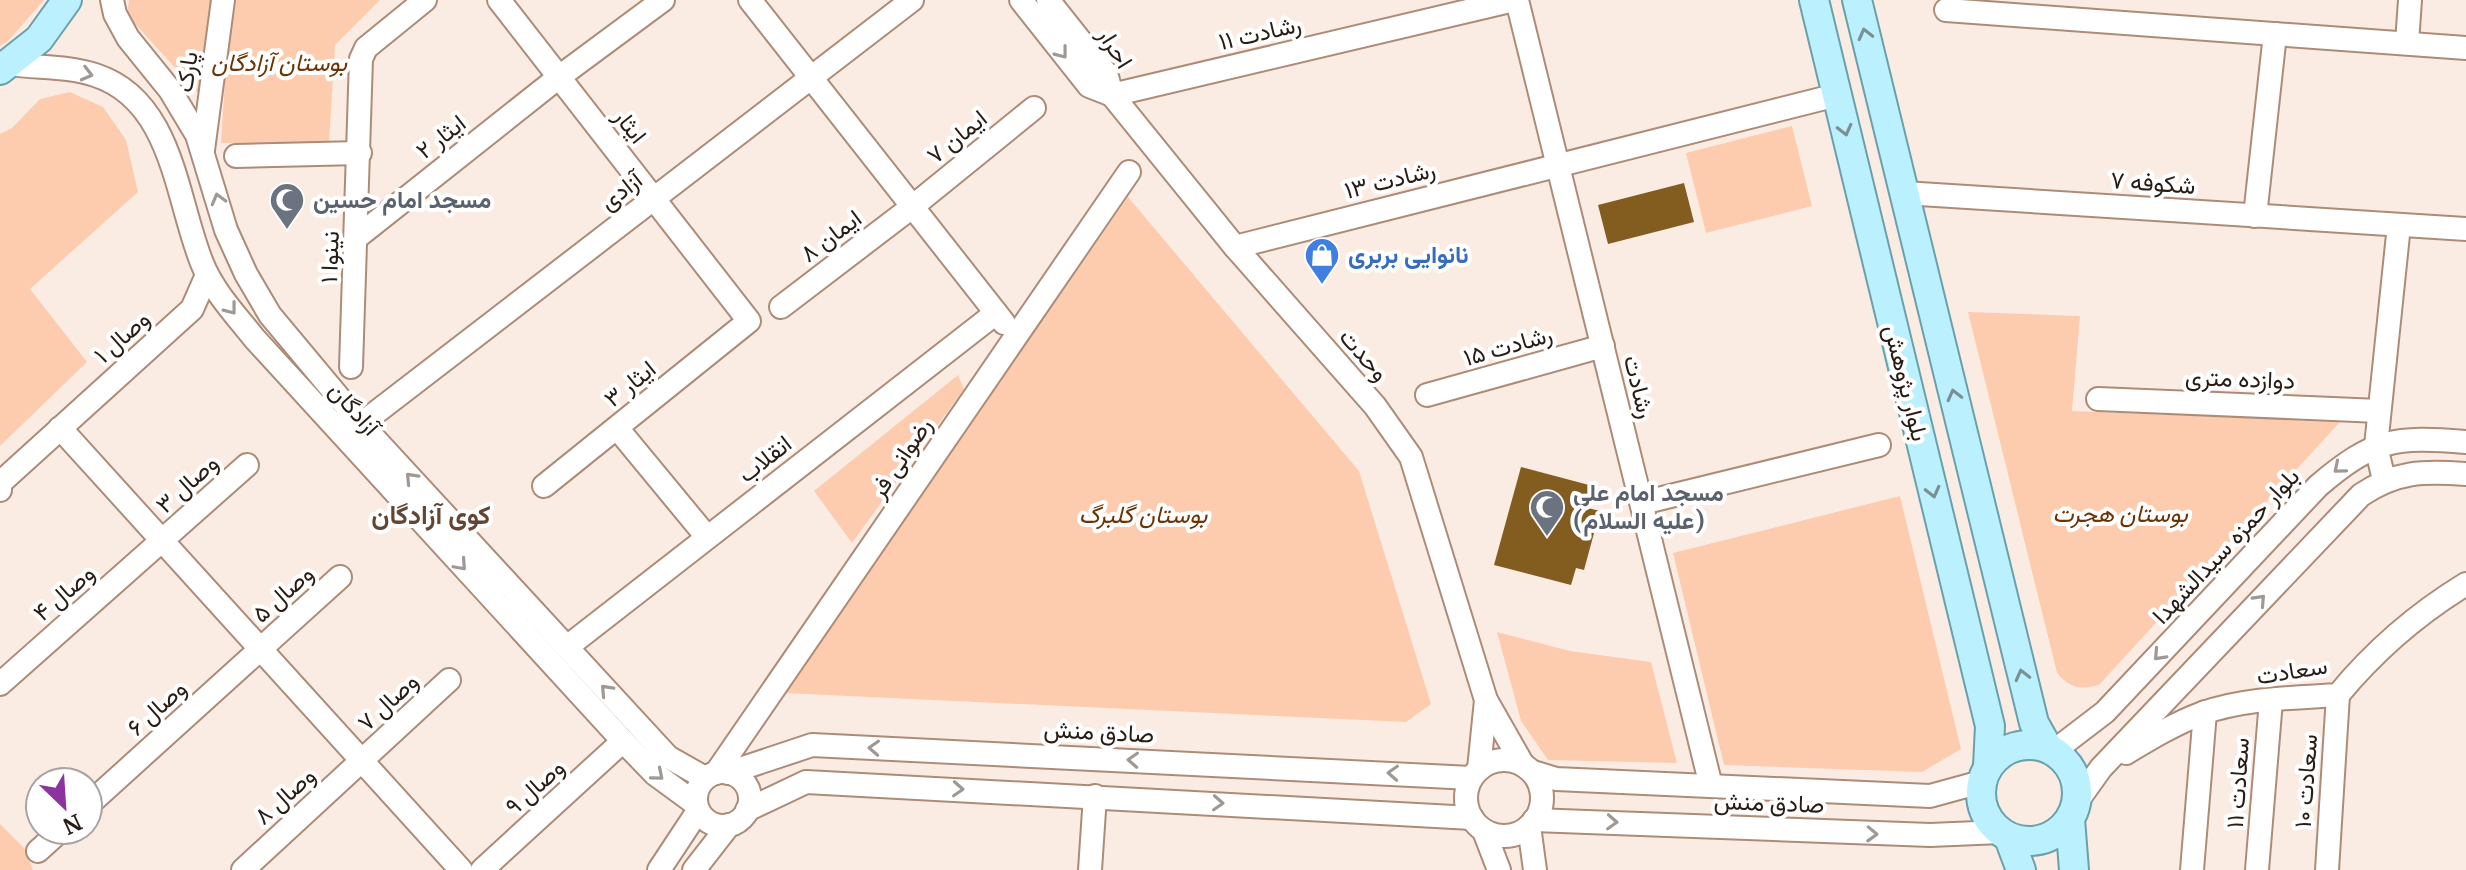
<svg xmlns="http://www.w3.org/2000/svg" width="2466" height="870" font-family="Merriweather,Vazirmatn,serif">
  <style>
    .green { fill: #fdccaf }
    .building { fill: #835c1f }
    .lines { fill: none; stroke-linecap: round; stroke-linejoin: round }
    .minor-casing { stroke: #ac8c78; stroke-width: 26 }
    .major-casing { stroke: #6aa0ab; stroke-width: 32 }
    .minor { stroke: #fff; stroke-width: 22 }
    .major { stroke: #bbf1fe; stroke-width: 28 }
    .oneway { stroke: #799195 }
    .oneway2 { stroke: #9e9995 }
    .labels { text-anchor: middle; stroke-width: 8; stroke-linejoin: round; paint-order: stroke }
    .street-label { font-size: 24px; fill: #281c14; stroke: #fff }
    .park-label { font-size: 24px; font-style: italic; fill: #6c3304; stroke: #fff }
    .worship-label { font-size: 24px; font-weight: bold; fill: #5b616d; stroke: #fff; text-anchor: start }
    .shop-label { font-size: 24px; font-weight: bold; fill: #366cbe; stroke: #fff; text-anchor: start }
    .neighbourhood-label { font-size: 26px; font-weight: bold; fill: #624533; stroke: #fff }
  </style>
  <rect width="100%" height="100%" fill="#fbece3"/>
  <g class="green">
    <path d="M0,0H44L7,42L0,46Z"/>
    <path d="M129,0H215L200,95L127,15Z"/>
    <path d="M230,0H380L335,45L329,143H221Z"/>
    <path d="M70,92L103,107L126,140L138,192L30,289L87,362L0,446V134L12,128L40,99Z"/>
    <path d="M1792,126L1812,206L1706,233L1686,153Z"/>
    <path d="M1128,197L1359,471L1431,704L1406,722L785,693Z"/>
    <path d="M1968,312L2080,316L2072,411L2340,422L2099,685C2081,690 2069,688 2057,673Z"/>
    <path d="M958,375L964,389L852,543L814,491Z"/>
    <path d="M1900,496L1961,749L1922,772L1724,765L1673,553Z"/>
    <path d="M1497,632L1570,651L1651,662L1677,763L1548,760L1521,721Z"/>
    <path d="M0,824L25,849L33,870H0Z"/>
  </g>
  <g class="building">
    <path d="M1684,183L1694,222L1608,244L1598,205Z"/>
    <path d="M1521,467L1589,485L1592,496L1588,508L1600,511L1584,570L1576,568L1571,585L1494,565Z"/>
  </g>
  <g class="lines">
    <g class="minor-casing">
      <g id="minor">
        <path d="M112,0L115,14L128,38L170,90L197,135L226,230L246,274L270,315L361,424L668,757L705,778"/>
        <path d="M499,0L749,321L544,486"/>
        <path d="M750,0L1004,323"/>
        <path d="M1021,0L1089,86L1112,95"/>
        <path d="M1048,0L1106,73L1112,95L1235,247L1375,406L1411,457L1486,700L1523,765"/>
        <path d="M1517,0L1711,786"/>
        <path d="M1946,10L2466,48"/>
        <path d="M2407,43L2410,0"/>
        <path d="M10,64C38,68 68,66 95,75C173,100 176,199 202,263C213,291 235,314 254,338L623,741L655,774L696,804"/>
        <path d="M1112,95L1514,0"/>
        <path d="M203,150L223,0"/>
        <path d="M236,156L360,153"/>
        <path d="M1904,193L2466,229"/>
        <path d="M2255,216L2275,34"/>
        <path d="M356,238L559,77L663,0"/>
        <path d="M1235,247L1837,95"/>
        <path d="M781,307L912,207L1034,108"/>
        <path d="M351,367L361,59L366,48L425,0"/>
        <path d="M1427,395L1603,346"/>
        <path d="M2098,399L2379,411"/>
        <path d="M361,424L912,0"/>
        <path d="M60,428L461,870"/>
        <path d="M617,428L707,537"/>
        <path d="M2384,480L2376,446L2399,225"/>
        <path d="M0,490V483L192,309L207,275"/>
        <path d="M1642,503L1879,445"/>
        <path d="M567,647L996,313"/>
        <path d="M0,684L247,465"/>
        <path d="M2054,751L2105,712L2318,486C2373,439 2395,436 2466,442"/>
        <path d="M2126,753C2151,738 2176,723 2203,713C2245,698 2294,698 2338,695C2375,650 2417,614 2466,584"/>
        <circle cx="1504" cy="798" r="38"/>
        <path d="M1479,769L1486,700"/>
        <path d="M1533,772L1556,779L1930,796L1981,782"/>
        <circle cx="723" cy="799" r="27"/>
        <path d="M716,773L1129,172"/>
        <path d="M728,773L812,745L1471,778"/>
        <path d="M2076,803L2101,768L2361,495C2397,471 2423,471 2466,474"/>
        <path d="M88,805L340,577"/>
        <path d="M747,810L806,782L1472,818"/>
        <path d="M1534,820L1930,835L2001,832"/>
        <path d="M1529,826L1535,870"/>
        <path d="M1484,831L1499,870"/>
        <path d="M38,851L61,830"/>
        <path d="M243,870L449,680"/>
        <path d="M482,870L623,741"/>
        <path d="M659,870L698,811"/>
        <path d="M694,870L729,825"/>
        <path d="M1090,870L1095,796"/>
        <path d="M2192,870L2205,712"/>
        <path d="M2257,870L2271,700"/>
        <path d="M2327,870L2338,695"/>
      </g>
    </g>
    <g class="major-casing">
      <g id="major">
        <path d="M1814,0L1990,726L1988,766"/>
        <path d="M1857,0L2034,723L2048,748"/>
        <path d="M0,70L39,39L67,0"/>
        <circle cx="2029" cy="793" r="48"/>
        <path d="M2070,819L2074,870"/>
        <path d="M2009,838L2021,870"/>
      </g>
    </g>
    <use href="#minor" class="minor"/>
    <use href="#major" class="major"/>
  </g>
  <defs><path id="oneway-chevron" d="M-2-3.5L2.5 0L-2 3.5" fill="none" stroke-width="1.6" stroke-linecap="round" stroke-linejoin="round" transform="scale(2)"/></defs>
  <g class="oneway">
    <use href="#oneway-chevron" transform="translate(1865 34) rotate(-104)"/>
    <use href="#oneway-chevron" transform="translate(1845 130) rotate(76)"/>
    <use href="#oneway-chevron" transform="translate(1954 395) rotate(-104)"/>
    <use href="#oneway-chevron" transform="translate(1933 492) rotate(76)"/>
    <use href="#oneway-chevron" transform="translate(2022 675) rotate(-104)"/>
  </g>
  <g class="oneway2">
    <use href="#oneway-chevron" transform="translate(1062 53) rotate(52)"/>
    <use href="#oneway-chevron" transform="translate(87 74) rotate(14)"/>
    <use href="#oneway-chevron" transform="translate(218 199) rotate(-105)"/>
    <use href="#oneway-chevron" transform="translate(231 309) rotate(52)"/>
    <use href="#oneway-chevron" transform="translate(2339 468) rotate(140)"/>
    <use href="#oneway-chevron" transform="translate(411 478) rotate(-133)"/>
    <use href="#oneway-chevron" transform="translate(461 565) rotate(48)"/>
    <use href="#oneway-chevron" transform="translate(2260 600) rotate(-47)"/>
    <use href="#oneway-chevron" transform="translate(2159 655) rotate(133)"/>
    <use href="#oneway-chevron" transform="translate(606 690) rotate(-133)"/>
    <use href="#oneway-chevron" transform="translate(874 748) rotate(-177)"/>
    <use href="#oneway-chevron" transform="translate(1133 760) rotate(-177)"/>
    <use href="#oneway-chevron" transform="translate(1393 773) rotate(-177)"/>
    <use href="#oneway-chevron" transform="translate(658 775) rotate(40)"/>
    <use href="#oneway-chevron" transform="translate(958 789) rotate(3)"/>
    <use href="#oneway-chevron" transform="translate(1218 803) rotate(3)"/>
    <use href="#oneway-chevron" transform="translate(1612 822) rotate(3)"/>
    <use href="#oneway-chevron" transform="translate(1872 834) rotate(2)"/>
  </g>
  <defs>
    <g id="mosque-pin" transform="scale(1.8)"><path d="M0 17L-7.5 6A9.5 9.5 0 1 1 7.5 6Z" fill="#6b7280" stroke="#fff"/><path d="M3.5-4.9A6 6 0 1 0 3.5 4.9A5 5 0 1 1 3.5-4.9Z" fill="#fff"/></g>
    <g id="shop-pin" transform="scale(1.8)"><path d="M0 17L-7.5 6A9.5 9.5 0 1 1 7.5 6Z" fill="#3f7fe0" stroke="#fff"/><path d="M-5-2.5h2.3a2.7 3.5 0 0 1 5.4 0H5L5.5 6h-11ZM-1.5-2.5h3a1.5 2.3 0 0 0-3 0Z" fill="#fff"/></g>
  </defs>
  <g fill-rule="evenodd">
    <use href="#mosque-pin" x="287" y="200"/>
    <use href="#shop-pin" x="1322" y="255"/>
    <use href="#mosque-pin" x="1547" y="507"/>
  </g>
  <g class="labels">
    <g class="street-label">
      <text transform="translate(1260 33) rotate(-13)" y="8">رشادت ۱۱</text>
      <text transform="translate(1115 48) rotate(58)" y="8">احرار</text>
      <text transform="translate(187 72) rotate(-82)" y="8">پارک</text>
      <text transform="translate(630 126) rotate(52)" y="8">ایثار</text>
      <text transform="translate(441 137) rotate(-38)" y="8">ایثار ۲</text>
      <text transform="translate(957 137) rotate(-39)" y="8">ایمان ۷</text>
      <text transform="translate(1390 180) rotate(-14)" y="8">رشادت ۱۳</text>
      <text transform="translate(2153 183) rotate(4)" y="8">شکوفه ۷</text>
      <text transform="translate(621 191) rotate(-38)" y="8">آزادی</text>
      <text transform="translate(831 236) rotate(-37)" y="8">ایمان ۸</text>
      <text transform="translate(330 257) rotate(-88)" y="8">نینوا ۱</text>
      <text transform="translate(122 337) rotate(-42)" y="8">وصال ۱</text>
      <text transform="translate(1508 346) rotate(-16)" y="8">رشادت ۱۵</text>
      <text transform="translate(1364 355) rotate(49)" y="8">وحدت</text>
      <text transform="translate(2240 379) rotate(2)" y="8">دوازده متری</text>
      <text transform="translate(1906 383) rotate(76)" y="8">بلوار پژوهش</text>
      <text transform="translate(630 384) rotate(-39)" y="8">ایثار ۳</text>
      <text transform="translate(1639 387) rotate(76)" y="8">رشادت</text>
      <text transform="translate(354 409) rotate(48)" y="8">آزادگان</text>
      <text transform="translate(901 458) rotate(-56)" y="8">رضوانی فر</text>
      <text transform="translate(765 459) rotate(-38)" y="8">انقلاب</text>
      <text transform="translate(187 484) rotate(-42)" y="8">وصال ۳</text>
      <text transform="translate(2226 546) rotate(-47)" y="8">بلوار حمزه سیدالشهدا</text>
      <text transform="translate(64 593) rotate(-41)" y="8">وصال ۴</text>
      <text transform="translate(283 594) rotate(-42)" y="8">وصال ۵</text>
      <text transform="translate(2292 671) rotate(-9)" y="8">سعادت</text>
      <text transform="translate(388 702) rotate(-43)" y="8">وصال ۷</text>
      <text transform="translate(157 708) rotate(-42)" y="8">وصال ۶</text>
      <text transform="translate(1099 732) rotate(3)" y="8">صادق منش</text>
      <text transform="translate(2306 781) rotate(-86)" y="8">سعادت ۱۰</text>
      <text transform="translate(2238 783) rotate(-86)" y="8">سعادت ۱۱</text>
      <text transform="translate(535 787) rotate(-42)" y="8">وصال ۹</text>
      <text transform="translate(285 796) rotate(-42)" y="8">وصال ۸</text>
      <text transform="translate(1769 803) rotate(2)" y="8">صادق منش</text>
    </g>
    <g class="park-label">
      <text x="279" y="71">بوستان آزادگان</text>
      <text x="2120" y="522">بوستان هجرت</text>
      <text x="1143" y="523">بوستان گلبرگ</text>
    </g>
    <g class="worship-label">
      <text x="313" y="208">مسجد امام حسین</text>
      <text x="1573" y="501">مسجد امام علی<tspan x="1573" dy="28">(علیه السلام)</tspan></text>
    </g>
    <g class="shop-label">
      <text x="1348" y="263">نانوایی بربری</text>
    </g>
    <g class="neighbourhood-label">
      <text x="431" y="524">کوی آزادگان</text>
    </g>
  </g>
  <g transform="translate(64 806) rotate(155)"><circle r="38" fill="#ffffff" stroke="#a9a4a1" stroke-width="2"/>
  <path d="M0-6L14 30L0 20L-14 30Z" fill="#8c339f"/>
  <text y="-12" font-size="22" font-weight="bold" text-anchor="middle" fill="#281c14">N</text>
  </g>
</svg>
